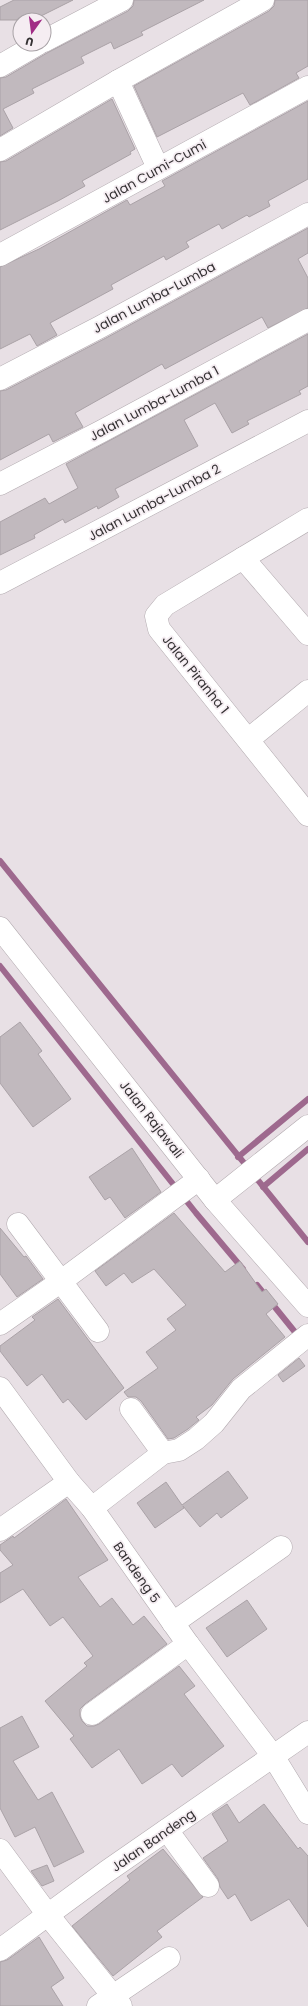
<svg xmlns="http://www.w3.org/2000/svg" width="308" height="2006" font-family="Poppins,sans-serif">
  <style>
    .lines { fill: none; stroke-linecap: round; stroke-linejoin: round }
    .stream { stroke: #9e698e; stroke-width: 6 }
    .building { fill: #c1b9be; stroke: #aaa2a7 }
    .street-casing { stroke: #b2aaaf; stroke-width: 23 }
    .secondary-casing { stroke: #b2aaaf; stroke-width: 23 }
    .street { stroke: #fff; stroke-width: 22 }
    .secondary { stroke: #fff; stroke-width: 22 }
    .labels { text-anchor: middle; stroke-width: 3.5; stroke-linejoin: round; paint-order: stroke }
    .street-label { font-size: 13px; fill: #343133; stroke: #f5edf2 }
  </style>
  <rect width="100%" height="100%" fill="#e8e0e5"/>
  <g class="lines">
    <g class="stream">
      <path d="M0,861L308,1242"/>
      <path d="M0,966L196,1213L243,1269"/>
      <path d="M238,1157L308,1099"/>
      <path d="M263,1187L308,1149"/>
      <path d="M257,1285L299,1337"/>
    </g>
  </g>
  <g class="building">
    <path d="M14,0H73L33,20H0V7Z"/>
    <path d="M134,0H204L141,32L143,35L114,49L111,42L81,57L84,63L32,89L34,93L3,109L13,128L0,136V78L6,77L47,53L128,11L133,6Z"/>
    <path d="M275,0H308V66L296,73L299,78L250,105L243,93L157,137L134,86L269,11L274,6Z"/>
    <path d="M112,99L135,149L130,152L131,154L82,181L85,186L58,201L0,230V162L6,161Z"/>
    <path d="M308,101V179L268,201L270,206L249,217L247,215L222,229L219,224L186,242L189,247L166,260L164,256L111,285L113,289L50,323L57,335L37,346L30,334L0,349V267L39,249L127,200L130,205L165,186L162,181Z"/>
    <path d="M308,228V253L298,259L308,278V308L268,328L262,317L165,369L162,364L75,413L83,427L53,442L49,434L0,460V391L6,390L106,338Z"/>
    <path d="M308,334V386L299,391L301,394L247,421L249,424L232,433L215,403L184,420L198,446L115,489L119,497L98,509L97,506L65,523L63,519L34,535L35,538L0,555V522L45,498L49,504L78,488L66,464Z"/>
    <path d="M20,1022L42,1051L38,1054L71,1099L33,1127L0,1083V1037Z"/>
    <path d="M132,1148L161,1192L125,1218L110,1197L105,1200L89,1177Z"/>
    <path d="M174,1213L225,1272L240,1261L262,1292L266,1289L278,1304L266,1314L285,1337L233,1379L212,1405L196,1417L199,1420L188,1429L174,1438L168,1439L141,1401L136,1397H128L124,1392L158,1368L146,1352L176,1330L167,1319L186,1305L154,1269L132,1283L124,1273L106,1286L95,1271Z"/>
    <path d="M0,1228L24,1257L26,1256L43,1279L17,1297L0,1274Z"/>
    <path d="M58,1299L124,1388L86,1420L68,1399L63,1403L42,1374L27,1386L0,1351V1346L35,1320L32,1317Z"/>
    <path d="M299,1358L305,1366L283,1382L278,1375Z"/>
    <path d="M228,1471L248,1498L221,1518L217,1513L200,1527L183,1506L184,1508L155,1528L137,1503L166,1482L182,1505Z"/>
    <path d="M66,1499L108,1560L78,1577L100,1607L112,1598L133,1625L144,1616L167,1644L85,1704L80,1709V1716L82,1721L87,1726H94L99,1724L179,1666L195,1686L184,1694L224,1746L182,1777L172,1764L142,1784L119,1749L92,1768L70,1739L74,1736L45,1701L87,1666L84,1663L93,1656L63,1617L50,1626L23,1589L0,1603V1573L13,1565L0,1550V1545L13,1536L14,1538Z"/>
    <path d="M247,1600L267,1629L227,1657L206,1628Z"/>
    <path d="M22,1716L39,1747L13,1761L38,1800L52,1792L84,1852L54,1867L35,1827L15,1837L0,1808V1728Z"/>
    <path d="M227,1804L239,1823L264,1804L298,1849L300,1847L308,1856V1927L289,1899L251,1921L235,1894L228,1899L220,1887L218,1879L203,1858L228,1841L212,1814Z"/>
    <path d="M163,1849L203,1897L157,1931L162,1937L113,1976L72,1926L130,1880L127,1876Z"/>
    <path d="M47,1865L54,1881L42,1886L31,1871Z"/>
    <path d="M39,1937L64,1978L51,1987L63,2006H0V1962L7,1960Z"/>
  </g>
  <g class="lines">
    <g class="street-casing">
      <g id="street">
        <path d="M44,41L122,0"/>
        <path d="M0,66L38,44"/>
        <path d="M118,81L158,168"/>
        <path d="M0,150L118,81L263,0"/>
        <path d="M0,255L308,87"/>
        <path d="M0,379L100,327L308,214"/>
        <path d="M0,484L102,431L308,320"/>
        <path d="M308,519L165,605L156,616L159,629L308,815"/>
        <path d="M243,558L308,634"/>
        <path d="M0,583L308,421"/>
        <path d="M249,739L308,691"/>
        <path d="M215,1200L308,1126"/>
        <path d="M18,1224L98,1331"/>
        <path d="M0,1324L60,1282L199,1179"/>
        <path d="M0,1388L69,1482L92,1508L188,1644L273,1756L308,1813"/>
        <path d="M131,1409L163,1453"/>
        <path d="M92,1508L163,1453L179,1450L196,1439L214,1423L241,1389L308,1335"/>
        <path d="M0,1530L69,1482"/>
        <path d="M173,1623L281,1547"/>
        <path d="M92,1714L188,1644"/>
        <path d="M167,1830L208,1886"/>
        <path d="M0,1850L48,1915L121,2006"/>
        <path d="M0,1950L106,1872L308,1732"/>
        <path d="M98,2006L169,1958"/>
      </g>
    </g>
    <g class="secondary-casing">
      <path id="secondary" d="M0,928L215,1200L308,1306"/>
    </g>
    <use href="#street" class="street"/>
    <use href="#secondary" class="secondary"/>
  </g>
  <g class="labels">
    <g class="street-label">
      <text transform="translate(154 171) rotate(-29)" y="5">Jalan Cumi-Cumi</text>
      <text transform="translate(154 297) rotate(-28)" y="5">Jalan Lumba-Lumba</text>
      <text transform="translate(154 403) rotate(-28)" y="5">Jalan Lumba-Lumba 1</text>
      <text transform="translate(154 502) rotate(-28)" y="5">Jalan Lumba-Lumba 2</text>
      <text transform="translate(196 674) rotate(51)" y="5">Jalan Piranha 1</text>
      <text transform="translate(152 1119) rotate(52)" y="5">Jalan Rajawali</text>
      <text transform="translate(137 1572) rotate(55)" y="5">Bandeng 5</text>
      <text transform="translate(153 1840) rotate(-35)" y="5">Jalan Bandeng</text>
    </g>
  </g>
  <g transform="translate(32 32) rotate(194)"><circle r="19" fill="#f5edf2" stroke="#a8a2a6"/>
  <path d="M0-3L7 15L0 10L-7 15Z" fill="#a12c86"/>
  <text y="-6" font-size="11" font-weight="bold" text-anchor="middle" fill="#343133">U</text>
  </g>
</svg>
